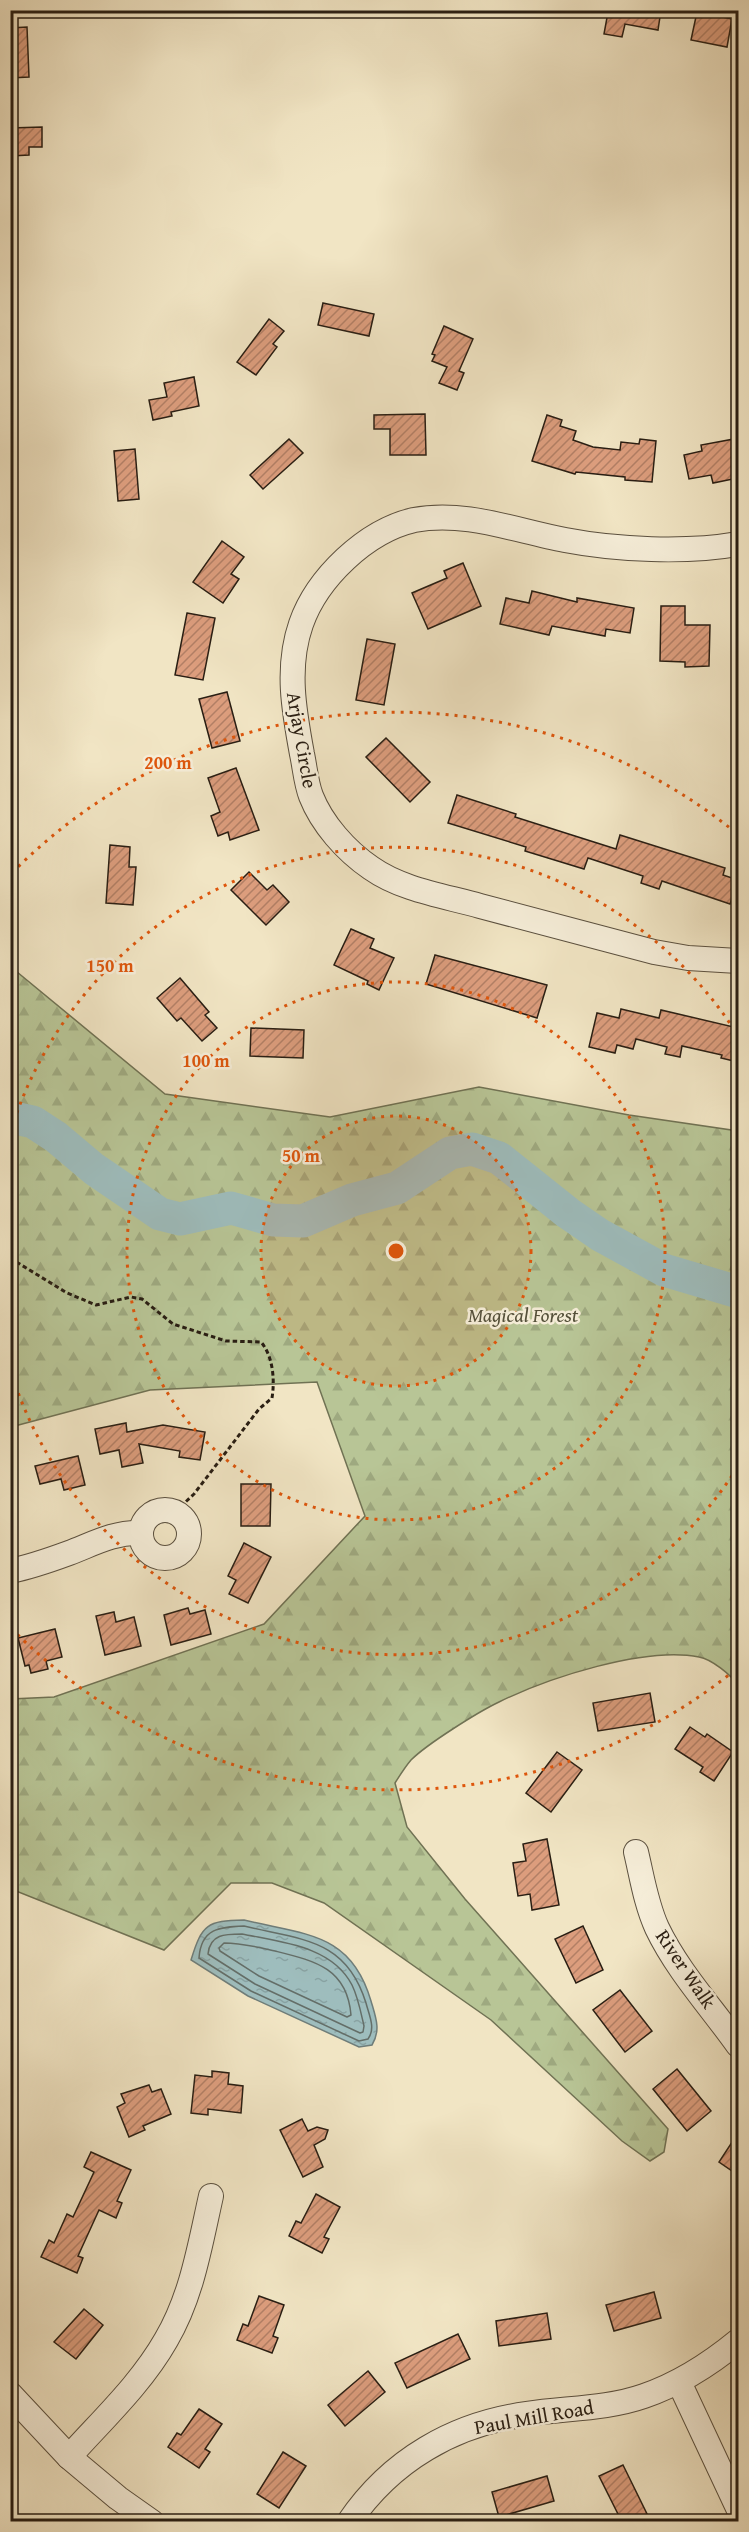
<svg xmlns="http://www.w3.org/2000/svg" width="749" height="2532" font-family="'Gentium Book Plus',serif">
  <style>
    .forest { fill: url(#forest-firs); stroke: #707254; stroke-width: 1.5 }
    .water { fill: url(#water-ripples); stroke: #6f7d79; stroke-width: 1.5 }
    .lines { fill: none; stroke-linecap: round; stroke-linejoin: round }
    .shore { stroke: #646e68; stroke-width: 1.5 }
    .river { stroke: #9ebdbd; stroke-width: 33 }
    .building { fill: url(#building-hatch); stroke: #291e13; stroke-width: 1.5 }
    .minor-casing { stroke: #5b503f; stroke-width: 26 }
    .path { stroke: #291e13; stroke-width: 3; stroke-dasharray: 4.5 3; stroke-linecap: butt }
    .minor { stroke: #f6eed9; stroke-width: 24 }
    .ring { fill: none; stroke: #de560c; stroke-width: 3; stroke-dasharray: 3 6 }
    .labels { text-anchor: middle; stroke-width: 5; stroke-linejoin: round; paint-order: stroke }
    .street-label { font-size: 20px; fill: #291e13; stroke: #f6eed9 }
    .park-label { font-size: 20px; font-style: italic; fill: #54503a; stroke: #f6eed9 }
    .centre { fill: #de560c; stroke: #f6eed9; stroke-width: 3 }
    .ring-label { font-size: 18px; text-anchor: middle; font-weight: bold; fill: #de560c; stroke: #f6eed9; stroke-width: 5; stroke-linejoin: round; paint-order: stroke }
  </style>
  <defs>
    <pattern id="forest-firs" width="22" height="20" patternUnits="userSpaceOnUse" patternTransform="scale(1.5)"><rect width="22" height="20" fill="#b8c596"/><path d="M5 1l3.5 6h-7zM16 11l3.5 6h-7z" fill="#9ea980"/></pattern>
    <pattern id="water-ripples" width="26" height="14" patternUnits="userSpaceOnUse" patternTransform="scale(1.5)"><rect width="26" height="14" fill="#9ebdbd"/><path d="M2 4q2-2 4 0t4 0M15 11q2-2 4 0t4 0" fill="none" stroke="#88a2a2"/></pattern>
    <pattern id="building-hatch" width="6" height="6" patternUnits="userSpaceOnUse" patternTransform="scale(1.5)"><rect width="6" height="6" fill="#dc9d7d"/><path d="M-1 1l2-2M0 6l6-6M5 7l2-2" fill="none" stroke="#b27f65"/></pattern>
  </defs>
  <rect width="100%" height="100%" fill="#f1e5c4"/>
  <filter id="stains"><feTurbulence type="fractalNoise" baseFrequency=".00333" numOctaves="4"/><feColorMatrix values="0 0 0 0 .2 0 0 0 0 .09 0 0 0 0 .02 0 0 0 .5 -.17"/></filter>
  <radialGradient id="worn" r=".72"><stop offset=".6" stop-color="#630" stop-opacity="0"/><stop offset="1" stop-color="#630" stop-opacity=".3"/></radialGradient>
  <path class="forest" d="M11,967L165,1094L330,1117L479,1087L629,1115L738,1131V1686C732,1675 711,1659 699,1657C645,1646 548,1678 499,1702C478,1712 427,1744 411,1760C405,1767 400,1775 395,1783L407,1827L465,1899L668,2129L664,2152L650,2161L622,2141L491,2020L324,1903L272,1883H231L164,1950L11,1889V1699L54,1697L264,1624L365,1516L317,1382L150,1390L11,1427Z"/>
  <path class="water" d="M244,1920C305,1935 351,1932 371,2001C376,2018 381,2030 372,2045L359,2047L248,1996L191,1960C202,1924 207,1921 244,1920Z"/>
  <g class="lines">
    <g class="shore">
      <path d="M244,1926C301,1940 346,1938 366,2003C369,2015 376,2028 368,2039L359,2041L251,1991L199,1958C201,1928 220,1927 244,1926Z"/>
      <path d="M242,1934C281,1942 332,1946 352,1985C358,1997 361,2013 364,2026L363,2032L360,2033L255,1984L208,1954C210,1934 225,1934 242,1934Z"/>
      <path d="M224,1943C242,1943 258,1947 275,1951C315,1961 347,1968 351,2015L347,2017L259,1976L220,1951L219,1948Z"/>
    </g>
    <path class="river" d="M10,1117L33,1122L56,1137L94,1169L160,1214L180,1219L231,1208L273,1220L303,1221L352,1200L397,1188L450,1153L472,1149L499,1158L568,1213L600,1235L664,1270L738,1292"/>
  </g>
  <g class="building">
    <path d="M626,10H661L658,30L625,24L622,37L604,34L608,12L625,15Z"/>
    <path d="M697,12L732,19L727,47L691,40Z"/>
    <path d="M27,27L29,77L10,78V28Z"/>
    <path d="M42,127V147H29V155L10,156V128Z"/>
    <path d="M323,303L374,314L369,336L318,325Z"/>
    <path d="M269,319L284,331L273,344L277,347L256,375L237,362Z"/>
    <path d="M444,326L473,339L459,371L464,373L457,390L439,383L447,367L432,361L435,355L432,354Z"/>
    <path d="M194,377L199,406L171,412L172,416L153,420L149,400L167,397L164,383Z"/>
    <path d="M425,414L426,455H390V429H374V415Z"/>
    <path d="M547,415L562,420L560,426L576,431L573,440L593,447L620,450L621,442L639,444L640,439L656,441L652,482L625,480V477L576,472L575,474L532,461Z"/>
    <path d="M289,439L303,453L263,489L250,475Z"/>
    <path d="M734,439L738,478L713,483L711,475L689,479L684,455L702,451L701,445Z"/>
    <path d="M135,449L139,499L118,501L114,451Z"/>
    <path d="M222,541L244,557L231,574L239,579L223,603L193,582Z"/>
    <path d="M463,563L481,606L428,629L412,593L447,578L444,571Z"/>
    <path d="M532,591L577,602V598L634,608L630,633L606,629L605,636L552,626L549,635L500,624L506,598L529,603Z"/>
    <path d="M661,606H685V625H710L709,666L685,667V662L660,661Z"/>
    <path d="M187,613L215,618L203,680L175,675Z"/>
    <path d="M367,639L395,644L384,705L356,700Z"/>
    <path d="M227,692L240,741L212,748L199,699Z"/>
    <path d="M386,738L430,782L410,802L366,757Z"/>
    <path d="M236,768L259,830L230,840L228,832L218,836L211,816L220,812L208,778Z"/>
    <path d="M457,795L516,814L515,817L616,849L620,835L725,868L723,875L738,880L730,904L662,881L659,889L641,883L643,876L588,858L584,869L525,851L526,847L448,823Z"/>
    <path d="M110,845L130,847L129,867H136L133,905L106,903Z"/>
    <path d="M249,872L267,890L273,885L289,902L266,925L231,890Z"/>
    <path d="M351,929L374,939L370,948L394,958L379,990L367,984L368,981L334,965Z"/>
    <path d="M435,955L547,985L537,1018L426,984Z"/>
    <path d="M180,978L209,1012L205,1015L217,1028L202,1041L181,1018L177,1021L157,998Z"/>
    <path d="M621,1009L659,1018L661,1010L738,1028V1062L721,1058L722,1055L682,1046L680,1057L665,1054L667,1047L636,1039L633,1049L617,1045L615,1053L589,1047L597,1013L619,1018Z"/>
    <path d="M251,1028L304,1030L303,1058L250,1056Z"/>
    <path d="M126,1423L127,1432L163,1425L205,1432L200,1460L179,1457L180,1451L139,1444L143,1463L122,1467L119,1450L100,1454L95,1429Z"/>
    <path d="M78,1456L85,1485L64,1490L61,1479L40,1484L35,1466Z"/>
    <path d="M241,1484H271L270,1526H241Z"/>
    <path d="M244,1543L271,1557L248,1603L229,1594L236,1580L228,1576Z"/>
    <path d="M188,1608L190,1614L205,1610L211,1634L171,1645L164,1615Z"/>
    <path d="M114,1612L116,1622L134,1617L141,1646L105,1655L96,1616Z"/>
    <path d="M55,1629L62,1657L46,1661L48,1669L31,1673L29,1665L25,1666L18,1638Z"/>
    <path d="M650,1693L655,1722L598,1731L593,1703Z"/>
    <path d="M690,1727L705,1737L707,1734L733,1752L714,1781L700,1772L703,1767L675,1749Z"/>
    <path d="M557,1752L582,1770L551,1812L526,1793Z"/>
    <path d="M547,1839L559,1905L532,1910L530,1894L518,1896L513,1863L526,1861L523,1844Z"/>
    <path d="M583,1926L603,1970L576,1983L555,1939Z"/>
    <path d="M620,1990L652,2031L625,2052L593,2010Z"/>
    <path d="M677,2069L711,2111L687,2131L653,2089Z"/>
    <path d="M212,2071L229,2073L228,2084L243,2086L241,2113L208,2109V2115L191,2113L195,2075L212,2077Z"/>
    <path d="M149,2085L152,2092L161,2089L171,2114L143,2126L145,2130L129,2137L117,2107L125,2103L121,2094Z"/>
    <path d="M302,2119L308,2131L317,2127L328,2130L325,2139L314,2145L323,2167L303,2177L280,2130Z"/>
    <path d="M738,2133V2175L719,2162Z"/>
    <path d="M91,2152L131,2170L117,2201L122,2203L116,2218L99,2210L78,2256L83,2258L77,2273L41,2257L49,2240L54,2243L67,2214L73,2217L94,2172L84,2167Z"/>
    <path d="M316,2194L340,2207L324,2237L329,2239L322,2253L289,2236L296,2221L301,2223Z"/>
    <path d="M654,2292L661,2318L614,2331L606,2305Z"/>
    <path d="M259,2296L284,2305L273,2336L278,2338L272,2353L237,2340L243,2324L248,2326Z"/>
    <path d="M84,2309L103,2325L76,2359L54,2342Z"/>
    <path d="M547,2313L551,2339L499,2346L496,2321Z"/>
    <path d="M458,2334L470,2359L407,2388L395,2363Z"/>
    <path d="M368,2371L385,2392L345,2426L328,2405Z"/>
    <path d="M199,2409L222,2424L205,2449L210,2452L199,2468L168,2447L177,2433L181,2435Z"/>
    <path d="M283,2452L306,2466L279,2508L257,2494Z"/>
    <path d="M623,2465L651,2522H622L599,2476Z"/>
    <path d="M547,2476L554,2501L499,2517L492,2492Z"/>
  </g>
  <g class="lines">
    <g class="minor-casing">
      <g id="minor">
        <path d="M738,544C686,553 617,550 565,540C516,531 465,510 414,520C366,531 317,578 301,624C286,667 294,711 302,754C305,768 306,783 311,796C322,824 346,851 371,868C402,890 445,896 480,906C538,921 596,937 654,952L688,958L738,961"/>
        <circle cx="165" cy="1534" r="24"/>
        <path d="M10,1571C30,1567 50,1560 69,1553C93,1544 114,1532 140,1533"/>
        <path d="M636,1852C642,1877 646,1904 657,1928C677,1970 711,2007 738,2045"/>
        <path d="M679,2382L738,2508"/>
        <path d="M10,2394L69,2457L118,2498L152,2522"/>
        <path d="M69,2457C102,2420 141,2384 166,2340C192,2296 200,2245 211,2196"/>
        <path d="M349,2522C391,2460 454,2424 527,2414C566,2408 607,2409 644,2396C679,2384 710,2364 738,2341"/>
      </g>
    </g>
    <path class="path" d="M10,1258L67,1293L96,1305L131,1297L142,1299L173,1324L226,1341L261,1342C273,1356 275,1380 272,1398L259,1409L194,1494L175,1512"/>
    <use href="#minor" class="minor"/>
  </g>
  <circle cx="396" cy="1251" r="135" fill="#de560c" fill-opacity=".12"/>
  <g class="ring">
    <circle cx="396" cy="1251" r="135"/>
    <circle cx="396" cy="1251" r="269"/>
    <path d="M737 1468A404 404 0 0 1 11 1372M11 1130A404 404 0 0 1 737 1034"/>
    <path d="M735 1670A539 539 0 0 1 12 1629M12 873A539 539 0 0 1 735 832"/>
  </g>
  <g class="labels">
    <g class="street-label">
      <text transform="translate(302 740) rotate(80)" y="7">Arjay Circle</text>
      <text transform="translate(686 1969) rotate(56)" y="7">River Walk</text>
      <text transform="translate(534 2417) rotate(-10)" y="7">Paul Mill Road</text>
    </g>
    <g class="park-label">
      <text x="523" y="1322">Magical Forest</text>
    </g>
  </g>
  <circle cx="396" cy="1251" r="9" class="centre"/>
  <g class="ring-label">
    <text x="168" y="769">200 m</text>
    <text x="110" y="972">150 m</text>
    <text x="206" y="1067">100 m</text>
    <text x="301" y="1162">50 m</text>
  </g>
  <rect width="749" height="2532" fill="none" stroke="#f1e5c4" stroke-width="36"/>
  <rect x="12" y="12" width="725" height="2508" fill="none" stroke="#291e13" stroke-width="3"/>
  <rect x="18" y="18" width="713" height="2496" fill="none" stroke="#291e13" stroke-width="1.5"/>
  <rect width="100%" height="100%" filter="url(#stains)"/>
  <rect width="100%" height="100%" fill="url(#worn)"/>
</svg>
